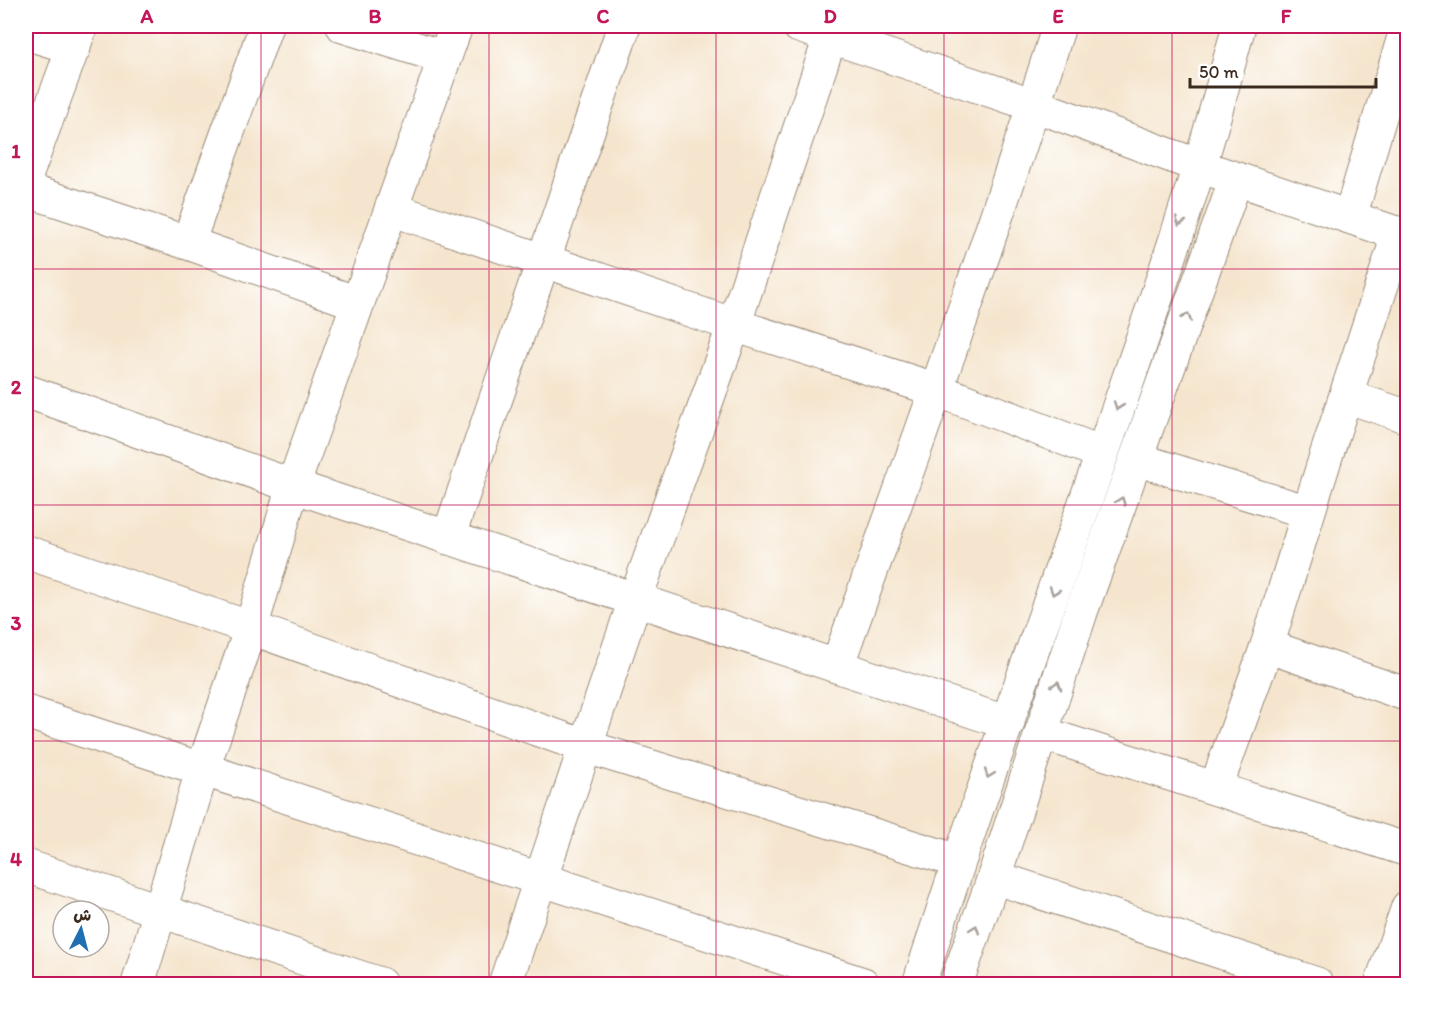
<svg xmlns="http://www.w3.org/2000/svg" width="1433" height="1010" font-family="Itim,'Playpen Sans Arabic',sans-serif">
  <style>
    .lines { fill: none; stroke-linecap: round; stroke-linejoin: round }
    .minor-casing { stroke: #988876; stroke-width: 35 }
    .minor { stroke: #fff; stroke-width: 33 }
    .oneway { stroke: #a79f9a }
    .grid { fill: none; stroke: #c2185b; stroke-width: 1.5; stroke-opacity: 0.55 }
    .neatline { fill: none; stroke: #c2185b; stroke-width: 2 }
    .grid-label { font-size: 20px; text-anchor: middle; font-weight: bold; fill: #c2185b }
  </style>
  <rect width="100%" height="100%" fill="#fff"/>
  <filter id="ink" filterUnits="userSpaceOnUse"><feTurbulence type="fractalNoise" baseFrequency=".0167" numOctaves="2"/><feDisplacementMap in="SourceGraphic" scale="12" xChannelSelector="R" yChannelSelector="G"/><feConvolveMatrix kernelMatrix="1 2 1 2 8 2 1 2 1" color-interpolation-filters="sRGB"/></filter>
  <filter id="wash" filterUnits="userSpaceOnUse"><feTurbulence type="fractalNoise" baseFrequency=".008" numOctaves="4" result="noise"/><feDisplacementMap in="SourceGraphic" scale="24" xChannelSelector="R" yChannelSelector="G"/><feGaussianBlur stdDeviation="1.35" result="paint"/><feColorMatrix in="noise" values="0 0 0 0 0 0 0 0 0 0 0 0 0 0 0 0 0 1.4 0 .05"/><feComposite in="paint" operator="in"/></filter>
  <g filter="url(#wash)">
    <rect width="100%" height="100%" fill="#f5e5ce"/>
  </g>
  <g filter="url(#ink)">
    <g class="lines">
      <g class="minor-casing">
        <g id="minor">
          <path d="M343,26L443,57"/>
          <path d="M799,26L1034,105L1199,166L1408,237"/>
          <path d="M26,33L74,48"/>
          <path d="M26,176L81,26"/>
          <path d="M26,190L188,243L357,303"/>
          <path d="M391,209L734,325L937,390L1102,453"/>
          <path d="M1350,217L1403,40"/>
          <path d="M188,243L266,26"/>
          <path d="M26,391L293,486L1008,723"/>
          <path d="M1346,396L1408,417"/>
          <path d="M1136,459L1308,512"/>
          <path d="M448,538L624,26"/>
          <path d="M26,552L251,628L587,747L958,861"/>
          <path d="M1267,646L1408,695"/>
          <path d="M837,666C914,453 991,241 1059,26"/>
          <path d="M26,712L863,984"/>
          <path d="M1041,733L1408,850"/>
          <path d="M1216,787L1267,646L1326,456L1399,233"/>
          <path d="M26,866L380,984"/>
          <path d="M994,877L1317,984"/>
          <path d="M138,984L202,771L251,628L293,486L456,26"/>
          <path d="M505,984L635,600L734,325L834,26"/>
          <path d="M919,984C1006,710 1112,442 1199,167C1214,121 1226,73 1239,26"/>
          <path d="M956,984L994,877L1081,612L1236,179"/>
          <path d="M1381,984L1408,907"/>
        </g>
      </g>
      <use href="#minor" class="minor"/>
    </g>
    <defs><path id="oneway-chevron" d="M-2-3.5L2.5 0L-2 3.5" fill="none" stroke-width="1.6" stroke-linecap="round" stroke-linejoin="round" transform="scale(1.5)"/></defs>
    <g class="oneway">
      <use href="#oneway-chevron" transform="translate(1180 222) rotate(109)"/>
      <use href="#oneway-chevron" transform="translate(1187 317) rotate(-70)"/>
      <use href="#oneway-chevron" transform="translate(1118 406) rotate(109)"/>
      <use href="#oneway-chevron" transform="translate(1121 501) rotate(-70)"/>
      <use href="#oneway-chevron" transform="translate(1054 591) rotate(109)"/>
      <use href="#oneway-chevron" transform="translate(1057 685) rotate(-72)"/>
      <use href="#oneway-chevron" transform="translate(989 774) rotate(110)"/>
      <use href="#oneway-chevron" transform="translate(975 929) rotate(-70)"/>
    </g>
  </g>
  <path class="grid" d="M261,26V984M489,26V984M716,26V984M944,26V984M1172,26V984M26,269H1408M26,505H1408M26,741H1408"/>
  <rect width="1433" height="1010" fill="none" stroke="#fff" stroke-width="66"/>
  <g transform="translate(81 929) rotate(6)"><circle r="28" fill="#ffffff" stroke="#b1aaa5" stroke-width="1.5"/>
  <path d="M0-4.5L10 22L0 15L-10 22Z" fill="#1f6fb2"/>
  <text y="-9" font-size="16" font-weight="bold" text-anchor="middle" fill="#3b2a1e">ش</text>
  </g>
  <path d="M1190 78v9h186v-9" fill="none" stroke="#3b2a1e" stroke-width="3"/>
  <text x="1199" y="78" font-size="18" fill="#3b2a1e" stroke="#ffffff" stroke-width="4.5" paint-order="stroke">50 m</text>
  <rect x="33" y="33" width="1367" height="944" class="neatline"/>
  <g class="grid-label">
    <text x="147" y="23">A</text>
    <text x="375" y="23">B</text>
    <text x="603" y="23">C</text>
    <text x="830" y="23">D</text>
    <text x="1058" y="23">E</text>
    <text x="1286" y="23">F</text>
    <text x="16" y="158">1</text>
    <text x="16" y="394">2</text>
    <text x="16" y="630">3</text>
    <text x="16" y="866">4</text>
  </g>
</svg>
